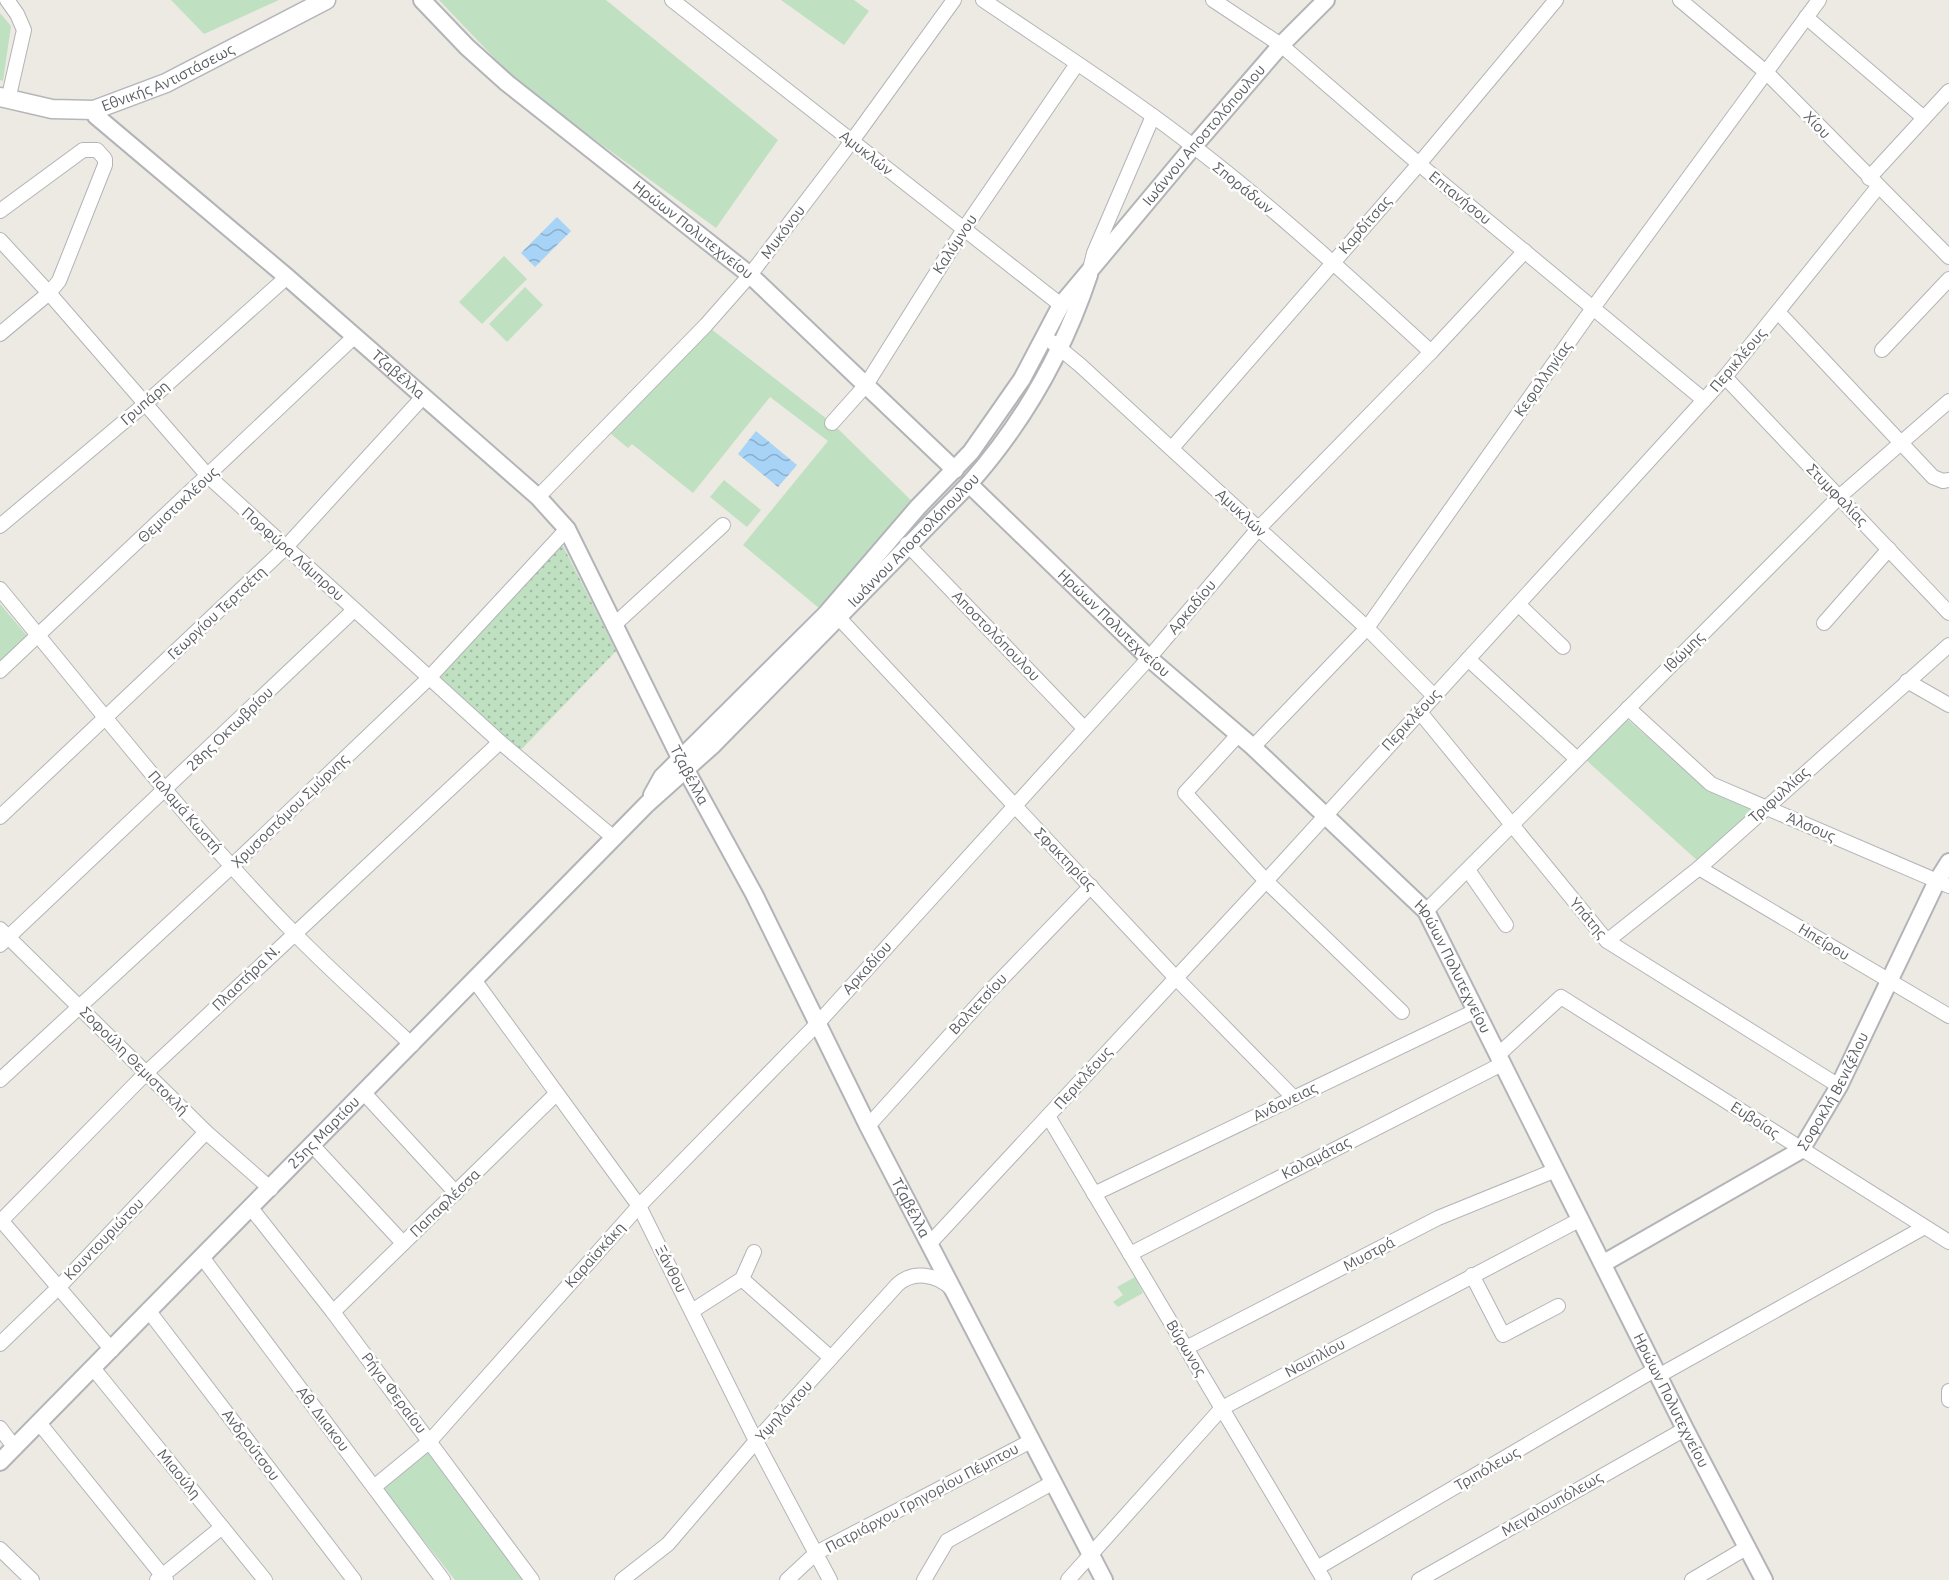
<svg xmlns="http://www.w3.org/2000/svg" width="1949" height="1580" font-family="Ubuntu,sans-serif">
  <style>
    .grass { fill: url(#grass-dots) }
    .green { fill: #c0e1c1 }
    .water { fill: url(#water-waves) }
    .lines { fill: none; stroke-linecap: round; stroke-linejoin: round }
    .minor-casing { stroke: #b3b4b8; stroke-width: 16 }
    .tertiary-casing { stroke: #b3b4b8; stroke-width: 20 }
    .secondary-casing { stroke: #b4b6bb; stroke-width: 21 }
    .minor { stroke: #fff; stroke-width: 14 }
    .tertiary { stroke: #fff; stroke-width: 16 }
    .secondary { stroke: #fff; stroke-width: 18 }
    .labels { text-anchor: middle; stroke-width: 5; stroke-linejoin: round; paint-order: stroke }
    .street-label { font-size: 15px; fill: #5a5d61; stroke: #fff }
  </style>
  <defs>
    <pattern id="grass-dots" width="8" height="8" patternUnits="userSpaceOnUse" patternTransform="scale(1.5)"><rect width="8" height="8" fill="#c0e1c1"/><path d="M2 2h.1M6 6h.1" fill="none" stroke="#9fbaa0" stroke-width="1.8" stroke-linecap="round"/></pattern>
    <pattern id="water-waves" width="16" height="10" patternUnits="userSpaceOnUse" patternTransform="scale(1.5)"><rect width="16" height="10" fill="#a7d3f7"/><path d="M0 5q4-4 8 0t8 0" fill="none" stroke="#8baecb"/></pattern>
  </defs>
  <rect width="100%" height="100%" fill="#eceae2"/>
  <path class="grass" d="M562,544L616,651L517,754L436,677Z"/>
  <g class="green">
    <path d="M171,0H279L204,34Z"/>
    <path d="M439,0H606L778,140L716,228L520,85Z"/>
    <path d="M781,0H854L869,11L844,45Z"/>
    <path d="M0,13L11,26L3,81L0,80Z"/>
    <path d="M504,256L527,279L482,324L459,302Z"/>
    <path d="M525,287L543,305L507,342L489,324Z"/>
    <path d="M706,325L832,423L918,507L826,614L743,545L828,441L770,397L693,493L632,444L628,448L604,428Z"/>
    <path d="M724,480L761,510L747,527L710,497Z"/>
    <path d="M0,604L29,638L0,665Z"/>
    <path d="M1626,718L1709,791L1755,810L1699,862L1585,759Z"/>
    <path d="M1135,1277L1143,1293L1118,1307L1113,1302L1123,1295L1117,1287Z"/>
    <path d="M427,1446L525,1580H455L379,1484Z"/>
  </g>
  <g class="water">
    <path d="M557,217L571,231L535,267L521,253Z"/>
    <path d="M756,431L797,465L778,487L738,454Z"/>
  </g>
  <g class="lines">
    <g class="minor-casing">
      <g id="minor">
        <path d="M7,0L17,14L24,30L8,100"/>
        <path d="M672,0L1061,305"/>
        <path d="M983,0C1039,38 1097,75 1153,116C1251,187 1342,270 1431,352"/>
        <path d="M1213,0L1281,45L1419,164L1704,400"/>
        <path d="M1680,0L1767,73L1949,257"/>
        <path d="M1806,17L1924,118"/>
        <path d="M1869,178L1949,91"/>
        <path d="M0,211L83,150H97L105,159V165L59,281L49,293L0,334"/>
        <path d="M0,240L49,293L208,476L500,742L614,838"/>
        <path d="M1090,269L1094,253L1153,116"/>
        <path d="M1778,312L1933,477L1943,481L1949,480"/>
        <path d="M1052,342L1080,365L1367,628L1433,695"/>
        <path d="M1882,350L1949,279"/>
        <path d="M1725,377L1949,613"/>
        <path d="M832,423L866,385L964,229L1077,64"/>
        <path d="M1172,448L1419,164L1556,0"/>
        <path d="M538,497L706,325L750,275L852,141L954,0"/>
        <path d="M0,526L145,404L287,277"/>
        <path d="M907,544L1084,728"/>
        <path d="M0,589C96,705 188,824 293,932C331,971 372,1007 412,1045"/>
        <path d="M1519,605L1563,647"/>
        <path d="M839,618L1175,977L1294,1098"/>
        <path d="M1824,623L1889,549"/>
        <path d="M615,624L723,525"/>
        <path d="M1468,659L1577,759"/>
        <path d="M0,671L354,337"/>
        <path d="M1907,681L1949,705"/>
        <path d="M1628,708L1711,784L1949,886"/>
        <path d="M1419,711L1607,941L1839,1086"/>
        <path d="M1238,735L1185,793L1266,881L1402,1012"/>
        <path d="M1253,747L1367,628L1593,308L1819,0"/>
        <path d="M0,817L285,548L422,398"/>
        <path d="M1699,868L1949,1016"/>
        <path d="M1468,870L1506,925"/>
        <path d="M1426,911L1839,497L1949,401"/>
        <path d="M0,929L206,1132L271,1189"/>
        <path d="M1607,941L1699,868L1949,645"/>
        <path d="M0,945L354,610"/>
        <path d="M475,981L639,1206L756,1441L830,1580"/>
        <path d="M1498,1055L1561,997L1949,1242"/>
        <path d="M0,1080L232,866L429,678L567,529"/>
        <path d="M364,1093L456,1193"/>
        <path d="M1048,1116L1324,1580"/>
        <path d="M868,1126L990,991L1091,886"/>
        <path d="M313,1146L403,1243"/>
        <path d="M1094,1194L1475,1011"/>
        <path d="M251,1208L333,1312L532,1580"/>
        <path d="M0,1219L112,1350"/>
        <path d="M0,1222L146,1073L500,742"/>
        <path d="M931,1242L1266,881L1725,377L1878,187"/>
        <path d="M1130,1254L1502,1064"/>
        <path d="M202,1257L443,1580"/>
        <path d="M1472,1275L1503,1335L1558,1306"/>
        <path d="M742,1279L831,1358"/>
        <path d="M148,1310L354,1580"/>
        <path d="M692,1311L742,1279L754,1252"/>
        <path d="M333,1312L556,1094"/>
        <path d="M0,1344L58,1288L206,1132"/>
        <path d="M1186,1348L1438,1218L1556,1170"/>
        <path d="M93,1368L265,1580"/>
        <path d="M1660,1375L1923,1228"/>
        <path d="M1949,1391V1400"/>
        <path d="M40,1424L166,1580"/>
        <path d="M0,1428L15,1448"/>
        <path d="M374,1487L430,1441L639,1206L818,1023L1149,658L1258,529L1431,352L1525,251"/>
        <path d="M0,1549L32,1580"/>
        <path d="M1317,1568L1656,1369"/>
        <path d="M157,1580L222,1527"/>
        <path d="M622,1580L668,1544L756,1441L897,1285C913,1270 937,1274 952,1289"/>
        <path d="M787,1580L816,1553L1031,1441"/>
        <path d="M924,1580L947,1541L1052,1483"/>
        <path d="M1068,1580L1222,1408L1581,1219"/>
        <path d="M1419,1580L1685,1429"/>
        <path d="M1692,1580L1746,1548"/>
      </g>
    </g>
    <g class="tertiary-casing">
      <g id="tertiary">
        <path id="s1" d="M422,0L467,47L507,83L750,275L955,470"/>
        <path id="s2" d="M94,110L96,116L287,277L538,497L567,529L686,770L754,894L868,1126L1104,1580"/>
        <path id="s3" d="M969,484L1149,658L1253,747L1426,911L1685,1429L1764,1580"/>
        <path id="s4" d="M652,795L662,777L826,614L918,507L971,452L1022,379L1061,305L1193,147L1281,45L1326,0"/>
        <path id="s5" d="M1604,1263L1801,1150L1839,1086L1937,881L1949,862"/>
        <path id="s6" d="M0,1462L647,804L713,745L969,484C1024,422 1063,353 1089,275"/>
      </g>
    </g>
    <g class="secondary-casing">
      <g id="secondary">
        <path id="s7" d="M0,97L52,109L94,110L166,83L326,0"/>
      </g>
    </g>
    <use href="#minor" class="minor"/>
    <use href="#tertiary" class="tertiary"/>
    <use href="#secondary" class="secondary"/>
  </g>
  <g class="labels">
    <g class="street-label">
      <text dy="5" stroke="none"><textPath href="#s7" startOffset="176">Εθνικής Αντιστάσεως</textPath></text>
      <text transform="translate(1817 125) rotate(46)" y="5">Χίου</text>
      <text dy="5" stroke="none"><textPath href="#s4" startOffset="864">Ιωάννου Αποστολόπουλου</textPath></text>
      <text transform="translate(866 153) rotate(38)" y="5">Αμυκλών</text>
      <text transform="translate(1243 188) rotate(39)" y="5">Σποράδων</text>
      <text transform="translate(1460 198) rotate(39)" y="5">Επτανήσου</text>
      <text transform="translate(1365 225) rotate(-49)" y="5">Καρδίτσας</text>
      <text dy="5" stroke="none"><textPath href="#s1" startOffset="356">Ηρώων Πολυτεχνείου</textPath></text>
      <text transform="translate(783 232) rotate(-53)" y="5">Μυκόνου</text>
      <text transform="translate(955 244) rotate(-57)" y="5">Καλύμνου</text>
      <text transform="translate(1738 360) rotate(-50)" y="5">Περικλέους</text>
      <text dy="5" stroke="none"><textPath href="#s2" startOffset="404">Τζαβέλλα</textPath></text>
      <text transform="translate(1543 379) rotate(-55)" y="5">Κεφαλληνίας</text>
      <text transform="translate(145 403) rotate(-41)" y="5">Γρυπάρη</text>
      <text transform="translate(1837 495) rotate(46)" y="5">Στυμφαλίας</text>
      <text transform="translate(178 505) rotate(-43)" y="5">Θεμιστοκλέους</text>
      <text transform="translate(1241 513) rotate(43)" y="5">Αμυκλών</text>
      <text dy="5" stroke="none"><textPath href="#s6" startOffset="1298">Ιωάννου Αποστολόπουλου</textPath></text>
      <text transform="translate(293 554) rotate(42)" y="5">Πορφύρα Λάμπρου</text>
      <text transform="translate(1192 607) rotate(-50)" y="5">Αρκαδίου</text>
      <text transform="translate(217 613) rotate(-43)" y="5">Γεωργίου Τερτσέτη</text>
      <text dy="5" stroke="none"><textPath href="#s3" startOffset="201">Ηρώων Πολυτεχνείου</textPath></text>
      <text transform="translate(996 636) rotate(46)" y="5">Αποστολόπουλου</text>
      <text transform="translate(1684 652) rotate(-45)" y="5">Ιθώμης</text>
      <text transform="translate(1411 720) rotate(-47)" y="5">Περικλέους</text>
      <text transform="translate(230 729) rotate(-44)" y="5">28ης Οκτωβρίου</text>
      <text dy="5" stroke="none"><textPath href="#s2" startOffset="908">Τζαβέλλα</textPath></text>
      <text transform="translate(1779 795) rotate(-42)" y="5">Τριφυλλίας</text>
      <text transform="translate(290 811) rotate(-44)" y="5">Χρυσοστόμου Σμύρνης</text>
      <text transform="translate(185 812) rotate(49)" y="5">Παλαμά Κωστή</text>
      <text transform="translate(1811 827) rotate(23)" y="5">Άλσους</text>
      <text transform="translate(1065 859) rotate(46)" y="5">Σφακτηρίας</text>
      <text transform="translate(1588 918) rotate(50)" y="5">Υπάτης</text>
      <text transform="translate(1824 942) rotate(31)" y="5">Ηπείρου</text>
      <text transform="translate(867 968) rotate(-48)" y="5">Αρκαδίου</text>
      <text dy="5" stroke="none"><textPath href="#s3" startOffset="687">Ηρώων Πολυτεχνείου</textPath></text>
      <text transform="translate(246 978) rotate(-44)" y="5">Πλαστήρα Ν.</text>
      <text transform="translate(978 1004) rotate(-47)" y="5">Βαλτετσίου</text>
      <text transform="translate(134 1061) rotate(45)" y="5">Σοφούλη Θεμιστοκλή</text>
      <text transform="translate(1083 1078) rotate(-48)" y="5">Περικλέους</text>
      <text dy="5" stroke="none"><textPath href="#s5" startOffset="294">Σοφοκλή Βενιζέλου</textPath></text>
      <text transform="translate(1285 1102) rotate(-26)" y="5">Ανδανειας</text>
      <text transform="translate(1755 1120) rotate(33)" y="5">Ευβοίας</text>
      <text dy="5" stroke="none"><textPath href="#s6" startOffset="462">25ης Μαρτίου</textPath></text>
      <text transform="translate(1316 1158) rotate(-27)" y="5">Καλαμάτας</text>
      <text transform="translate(445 1203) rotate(-44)" y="5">Παπαφλέσσα</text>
      <text dy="5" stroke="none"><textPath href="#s2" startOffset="1394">Τζαβέλλα</textPath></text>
      <text transform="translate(104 1239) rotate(-46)" y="5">Κουντουριώτου</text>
      <text transform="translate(1369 1254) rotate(-28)" y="5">Μυστρά</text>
      <text transform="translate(595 1255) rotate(-48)" y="5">Καραϊσκάκη</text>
      <text transform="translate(671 1269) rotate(63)" y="5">Ξάνθου</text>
      <text transform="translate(1186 1348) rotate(59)" y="5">Βύρωνος</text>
      <text transform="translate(1315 1358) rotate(-28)" y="5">Ναυπλίου</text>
      <text transform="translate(394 1393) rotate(53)" y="5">Ρήγα Φεραίου</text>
      <text dy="5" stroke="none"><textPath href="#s3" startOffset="1173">Ηρώων Πολυτεχνείου</textPath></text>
      <text transform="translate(784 1411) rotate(-48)" y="5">Υψηλάντου</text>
      <text transform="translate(323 1419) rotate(53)" y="5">Αθ. Διιακου</text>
      <text transform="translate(251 1445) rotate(53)" y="5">Ανδρούτσου</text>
      <text transform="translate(1487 1469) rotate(-30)" y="5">Τριπόλεως</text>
      <text transform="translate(179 1474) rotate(51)" y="5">Μιαούλη</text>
      <text transform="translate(922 1498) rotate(-28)" y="5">Πατριάρχου Γρηγορίου Πέμπτου</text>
      <text transform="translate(1552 1504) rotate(-30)" y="5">Μεγαλουπόλεως</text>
    </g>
  </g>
</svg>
